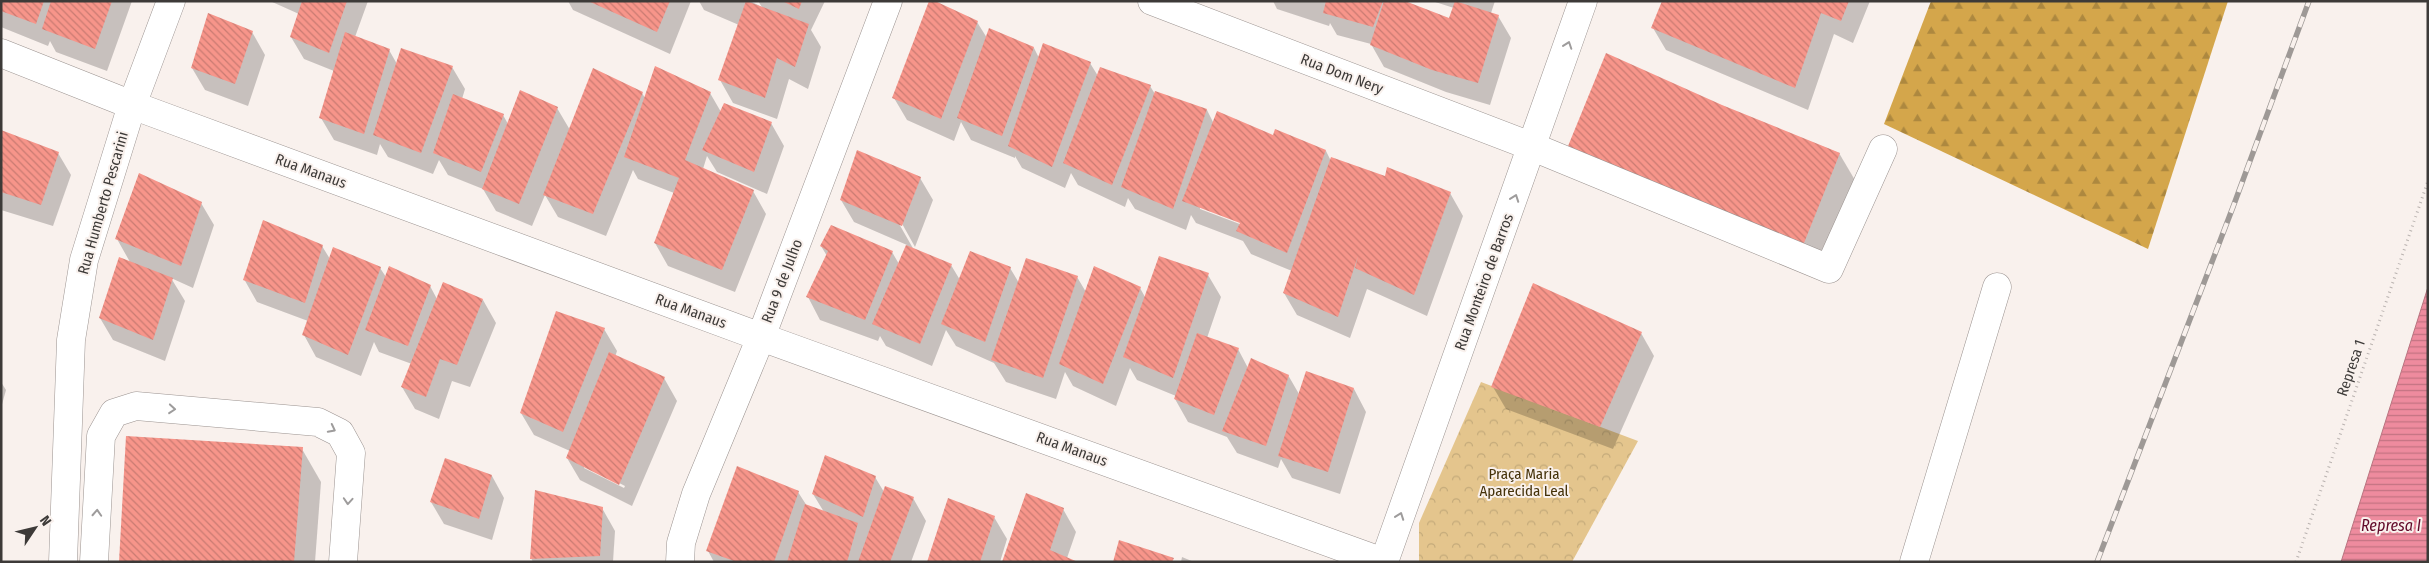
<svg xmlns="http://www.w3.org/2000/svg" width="2429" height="563" font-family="'Fira Sans Condensed',sans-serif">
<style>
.forest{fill:url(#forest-firs)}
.park{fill:url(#park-crowns)}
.water{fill:url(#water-rules);stroke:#b9737f}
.shadow{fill:#0003;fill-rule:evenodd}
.building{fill:url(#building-back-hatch)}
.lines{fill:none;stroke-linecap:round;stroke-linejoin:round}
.minor-casing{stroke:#9b9390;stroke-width:29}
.path{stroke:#bab3b0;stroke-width:3;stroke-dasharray:1 4;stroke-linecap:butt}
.minor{stroke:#fff;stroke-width:28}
.rail-casing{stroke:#9e9996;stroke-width:5.5}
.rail{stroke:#f9f1ed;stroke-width:4;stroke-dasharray:11;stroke-linecap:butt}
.oneway{stroke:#9e9c9c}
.labels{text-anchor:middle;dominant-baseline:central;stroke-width:4;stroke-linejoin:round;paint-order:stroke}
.street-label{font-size:15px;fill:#3d3a38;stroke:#f9f1ed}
.park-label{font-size:15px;fill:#45320a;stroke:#f9f1ed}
.water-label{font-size:16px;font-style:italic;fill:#610828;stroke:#f9f1ed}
</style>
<defs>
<pattern id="forest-firs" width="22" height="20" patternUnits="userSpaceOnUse" patternTransform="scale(1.25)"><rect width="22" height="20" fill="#d4a64b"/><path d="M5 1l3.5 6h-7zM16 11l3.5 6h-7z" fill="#ad883f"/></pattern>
<pattern id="park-crowns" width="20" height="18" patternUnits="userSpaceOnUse" patternTransform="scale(1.25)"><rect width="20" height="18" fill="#e4c58d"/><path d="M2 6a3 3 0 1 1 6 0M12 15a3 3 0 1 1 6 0" fill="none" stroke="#c4aa7a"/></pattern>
<pattern id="water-rules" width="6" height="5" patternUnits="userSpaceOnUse" patternTransform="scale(1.25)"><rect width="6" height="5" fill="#ee8b9e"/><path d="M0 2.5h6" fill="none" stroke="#c27382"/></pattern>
<pattern id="building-back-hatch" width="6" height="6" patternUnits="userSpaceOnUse" patternTransform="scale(1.25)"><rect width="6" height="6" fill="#f7958a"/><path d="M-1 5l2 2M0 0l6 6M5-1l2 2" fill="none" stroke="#c97b72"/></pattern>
</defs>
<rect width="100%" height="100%" fill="#f9f1ed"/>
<!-- forest -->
<path class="forest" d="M1931 1H2228L2148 249 1884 124Z"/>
<!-- park -->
<path class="park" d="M1481 382 1638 441 1572 562H1419V523Z"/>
<!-- water -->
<path class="water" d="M2428 287V562H2341Z"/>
<!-- shadow -->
<g class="shadow">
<path d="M1 1H132L107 71 56 52 50 41 48 46 1 27Z"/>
<path d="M270 1H368L355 37 389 50 397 64 452 67 465 89 462 99 503 115 508 124 557 108 570 130 642 93 645 98 710 93 721 112 771 123 784 146 767 194 717 172 707 156 703 169 753 191 766 214 735 292 668 266 655 243 674 193 638 179 633 170 606 236 558 217 545 195 532 226 496 211 483 189 448 175 439 160 433 174 388 157 380 144 377 155 334 140 321 118 334 71 304 59 291 37 299 14Z"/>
<path d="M568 1H691L670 54 573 10Z"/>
<path d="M699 1H750L762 7 758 1H825L811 30 821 47 808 89 789 79 777 119 733 103 720 80 739 25 704 10Z"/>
<path d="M1273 1H1403L1450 19 1454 8 1432 1H1495L1491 13 1498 16 1511 38 1490 105 1446 92 1384 67 1371 44 1337 35 1330 23 1329 26 1277 9Z"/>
<path d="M1663 1H1870L1853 43 1834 34 1808 110 1666 50 1653 28Z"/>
<path d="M977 22 987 38 990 29 1034 48 1039 58 1090 63 1098 76 1150 86 1155 94 1156 92 1207 110 1213 122 1326 151 1331 161 1386 178 1450 193 1463 216 1427 316 1367 289 1350 338 1297 315 1284 293 1292 271 1251 254 1243 241 1196 223 1191 215 1186 230 1135 209 1128 198 1125 207 1078 185 1071 173 1065 188 1022 168 1015 156V158L971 140 961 122 954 141 907 120 894 98ZM1200 206 1246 224 1245 226 1200 209Z"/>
<path d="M252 32 265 55 248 106 205 90 192 68Z"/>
<path d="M1721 106 1839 153 1859 187 1821 281Z"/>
<path d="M1 131 58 153 71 175 53 226 1 210Z"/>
<path d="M920 178 933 200 915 247 900 220 898 222 914 250 951 265 960 280 1010 268 1019 283 1077 277 1086 292 1140 288 1145 297 1208 275 1221 297 1207 338 1238 349 1248 368 1288 375 1299 394 1354 389 1366 412 1340 494 1292 478 1281 459 1278 468 1237 453 1227 437 1188 422 1175 399 1176 396 1137 380 1130 368 1116 406 1073 386 1065 372 1056 399 1006 382 994 363 956 346 946 330 932 366 886 346 880 336 878 341 820 320 808 297 827 256 821 246 892 252 899 264 907 245 854 222 841 200Z"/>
<path d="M201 203 214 225 193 288 171 278 185 301 165 361 113 340 100 318 130 262 117 239Z"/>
<path d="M322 246 330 259 380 268 386 277 430 286 437 299 444 283 483 300 496 323 470 387 452 381 439 419 415 409 402 387 412 364 379 352 374 342 361 376 316 357 304 335 308 321 257 302 244 279Z"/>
<path d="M604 329 617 351 615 357 664 378 677 401 632 506 580 480 567 458 570 451 534 435 521 413ZM584 465 625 486 624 488 584 468Z"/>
<path d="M1641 333 1654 356 1613 449 1506 409 1493 387Z"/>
<path d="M1 382 6 390 1 408Z"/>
<path d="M302 449 321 482 315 562H121Z"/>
<path d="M492 476 504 498 492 540 444 524 431 502Z"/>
<path d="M875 477 884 492 913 498 926 521 911 562H714L708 551 798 492 807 506 824 512 813 494Z"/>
<path d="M602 508 615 531 613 562H533L531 558Z"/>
<path d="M1063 509 1076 532 1067 558 1003 562Z"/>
<path d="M994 517 1007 539 1000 562H929Z"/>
<path d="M1182 557 1194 562H1181Z"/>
</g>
<!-- building -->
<g class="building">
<path d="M1 1H44L36 24 1 11Z"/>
<path d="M51 1H112L95 49 42 29Z"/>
<path d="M302 1H347L329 53 290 37Z"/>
<path d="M588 1H670L657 32Z"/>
<path d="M746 1 809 24 795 67 777 58 765 98 718 80Z"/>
<path d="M782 1H802L799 9Z"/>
<path d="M929 1H935L978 21 941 119 892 98Z"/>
<path d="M1326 1H1383L1373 27 1323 13Z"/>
<path d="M1384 1H1405L1449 18 1455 1 1499 15 1478 83 1432 70 1370 45Z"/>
<path d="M1662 1H1849L1841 21 1821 13 1795 88 1651 28Z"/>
<path d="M208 13 253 31 235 84 191 68Z"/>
<path d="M989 28 1034 47 1002 136 957 118Z"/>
<path d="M345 32 390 49 364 134 319 118Z"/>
<path d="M1043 43 1091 62 1052 167 1008 146Z"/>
<path d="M401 48 453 66 421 153 373 135Z"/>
<path d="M1606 53 1722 105 1840 153 1802 248 1566 151Z"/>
<path d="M655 66 711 92 685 160 754 190 722 270 654 243 679 178 624 157Z"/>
<path d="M1100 67 1151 85 1112 185 1063 163Z"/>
<path d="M593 68 643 92 593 214 543 195Z"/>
<path d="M520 90 558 107 519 204 482 189Z"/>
<path d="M1155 91 1207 109 1173 209 1121 187Z"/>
<path d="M453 94 504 114 481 172 433 153Z"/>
<path d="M724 103 772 122 754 172 702 150Z"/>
<path d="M1217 111 1273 135 1275 129 1326 150 1287 253 1236 231 1240 223 1182 201Z"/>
<path d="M1 130 59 152 41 205 1 192Z"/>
<path d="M857 150 921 177 902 226 840 200Z"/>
<path d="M1331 157 1385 176 1387 167 1451 192 1414 295 1355 268 1358 256 1338 317 1283 293Z"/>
<path d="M139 173 202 202 181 266 115 239Z"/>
<path d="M263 220 323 245 305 303 243 280Z"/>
<path d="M831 225 893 251 865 320 806 297 828 251 820 246Z"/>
<path d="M906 245 952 264 920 344 872 324Z"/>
<path d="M333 247 381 267 348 355 302 335Z"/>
<path d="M970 251 1011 267 985 342 941 324Z"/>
<path d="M1159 256 1209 273 1173 378 1123 357Z"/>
<path d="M119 257 173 278 153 340 99 318Z"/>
<path d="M1026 258 1078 276 1043 378 991 360Z"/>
<path d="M389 266 431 285 408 346 365 330Z"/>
<path d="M1094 266 1141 287 1103 384 1059 364Z"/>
<path d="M443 282 483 299 457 365 440 359 426 397 401 387Z"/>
<path d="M1533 283 1642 332 1600 427 1491 387Z"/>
<path d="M556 311 605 328 563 432 520 413Z"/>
<path d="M1197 333 1239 348 1214 415 1174 399Z"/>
<path d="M609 352 665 377 619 485 566 458Z"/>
<path d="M1251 358 1289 375 1266 446 1222 431Z"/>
<path d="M1306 371 1354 388 1328 472 1278 456Z"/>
<path d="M126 436 303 447 294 562H119Z"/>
<path d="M825 455 876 476 863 517 812 494Z"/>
<path d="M445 458 492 475 479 519 430 502Z"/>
<path d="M737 466 799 491 774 562H737L706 551Z"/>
<path d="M885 486 914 497 890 562H858Z"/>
<path d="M535 490 603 507 600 556 530 559Z"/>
<path d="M1026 493 1064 508 1050 550 1078 562H1002Z"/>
<path d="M948 498 995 516 980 562H927Z"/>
<path d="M805 504 858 523 847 562H787Z"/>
<path d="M1119 540 1174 558 1172 562H1113Z"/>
</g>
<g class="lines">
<defs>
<g id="minor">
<path d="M1152 1 1533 147 1829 269 1883 149"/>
<path d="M1 53 132 105 761 337 1383 562"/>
<path d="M63 562 71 340 84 260 132 105 171 1"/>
<path d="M94 562 101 436 114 413 136 406 318 422 340 433 351 453 343 562"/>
<path d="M680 562 681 543 696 494 761 337 888 1"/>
<path d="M1384 562 1583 1"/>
<path d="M1914 562 1997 287"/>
</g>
</defs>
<!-- minor casing -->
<use href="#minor" class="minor-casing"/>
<!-- path -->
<path class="path" d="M2296 562 2428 181"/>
<!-- minor -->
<use href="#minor" class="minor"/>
<defs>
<path id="rail" d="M2097 562 2233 207 2309 1"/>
</defs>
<!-- rail casing -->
<use href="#rail" class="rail-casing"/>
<!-- rail -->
<use href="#rail" class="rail"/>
</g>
<!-- one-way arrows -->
<defs><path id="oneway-chevron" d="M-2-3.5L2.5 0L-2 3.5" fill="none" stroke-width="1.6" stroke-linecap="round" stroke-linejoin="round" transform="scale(1.25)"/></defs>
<g class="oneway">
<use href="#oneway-chevron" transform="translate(1568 45) rotate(-71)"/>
<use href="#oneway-chevron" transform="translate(1515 198) rotate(-70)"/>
<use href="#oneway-chevron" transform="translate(172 409) rotate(5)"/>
<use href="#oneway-chevron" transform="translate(332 429) rotate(27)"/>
<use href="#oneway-chevron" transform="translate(348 501) rotate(94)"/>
<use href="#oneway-chevron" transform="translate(97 513) rotate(-87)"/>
<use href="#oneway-chevron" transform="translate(1400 516) rotate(-70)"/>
</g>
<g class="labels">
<!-- street labels -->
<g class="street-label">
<text transform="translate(1342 74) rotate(21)">Rua Dom Nery</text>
<text transform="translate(311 171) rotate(20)">Rua Manaus</text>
<text transform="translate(103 203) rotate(-74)">Rua Humberto Pescarini</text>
<text transform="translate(782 281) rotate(-69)">Rua 9 de Julho</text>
<text transform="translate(1484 282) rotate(-70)">Rua Monteiro de Barros</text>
<text transform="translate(691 311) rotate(20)">Rua Manaus</text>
<text transform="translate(2351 368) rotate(-71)">Represa 1</text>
<text transform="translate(1072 449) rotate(20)">Rua Manaus</text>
</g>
<!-- park labels -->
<g class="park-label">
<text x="1524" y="474">Praça Maria<tspan x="1524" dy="17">Aparecida Leal</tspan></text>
</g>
<!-- water labels -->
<g class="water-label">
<text x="2391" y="525">Represa I</text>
</g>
</g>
<!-- border -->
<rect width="2429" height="563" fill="none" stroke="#3d3a38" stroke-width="5"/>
<!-- north arrow -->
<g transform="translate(35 528) rotate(55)" stroke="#f9f1ed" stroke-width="4" paint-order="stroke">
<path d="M0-4L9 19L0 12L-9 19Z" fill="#3d3a38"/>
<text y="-8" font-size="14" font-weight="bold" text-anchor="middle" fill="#3d3a38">N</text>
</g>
</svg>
